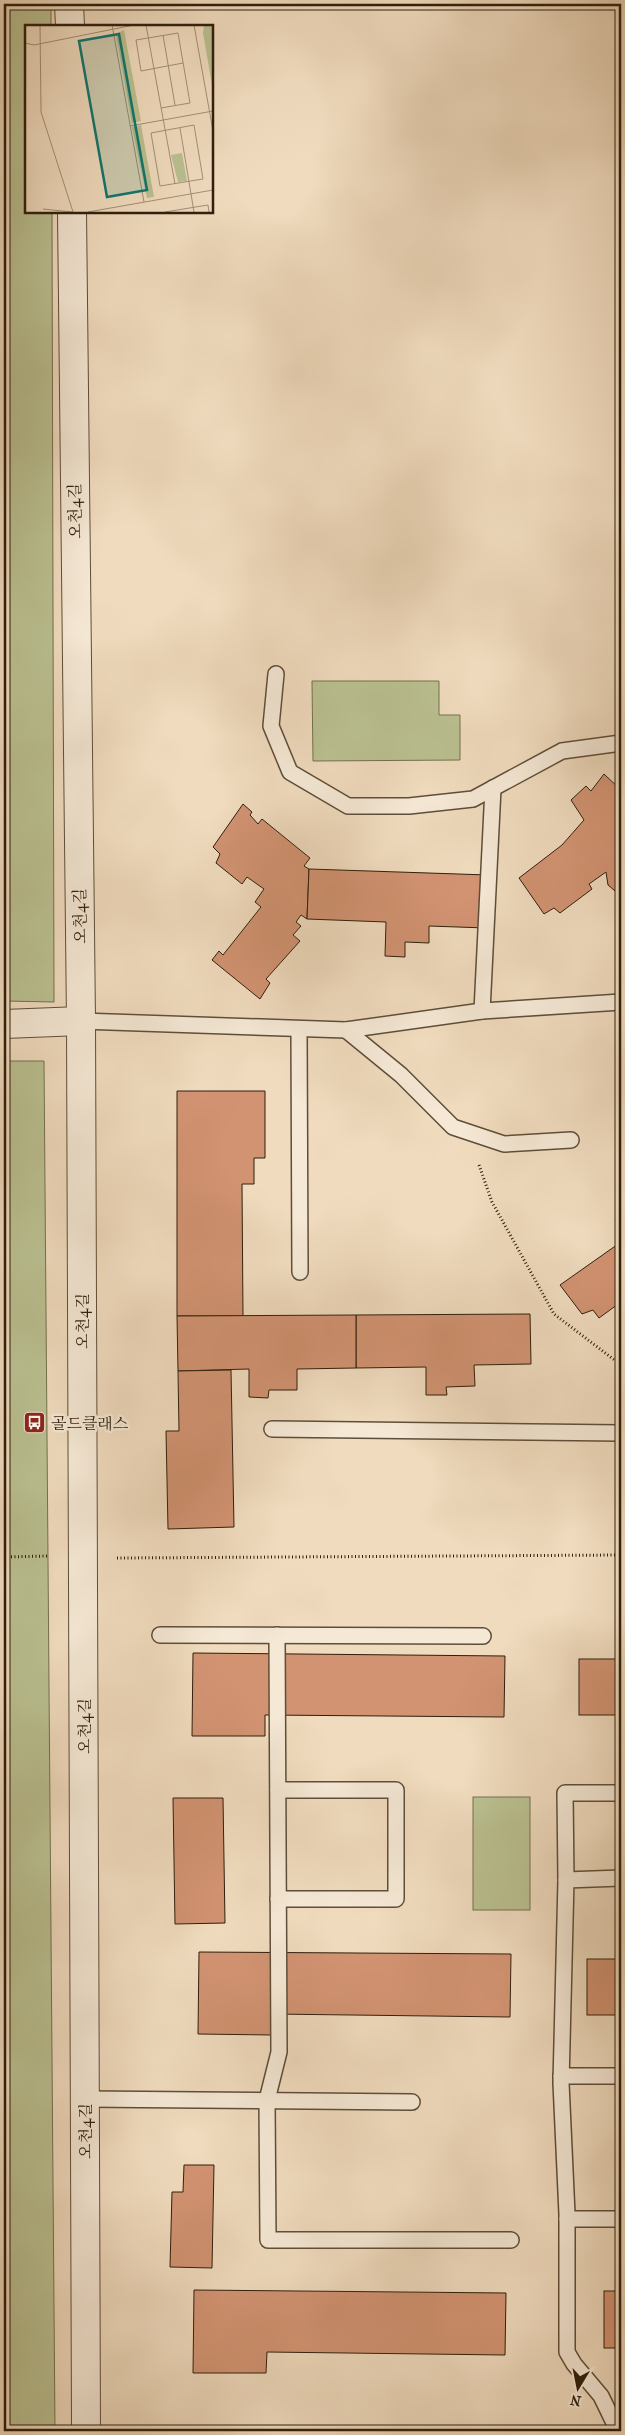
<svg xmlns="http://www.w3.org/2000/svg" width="625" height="2435" font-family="'IM FELL French Canon','Noto Serif KR',serif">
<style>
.green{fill:#bac091;stroke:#74704e}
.building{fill:#d29372;stroke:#2e1f0c}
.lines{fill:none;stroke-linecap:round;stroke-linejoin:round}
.service-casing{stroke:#5e4e38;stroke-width:18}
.minor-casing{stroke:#5e4e38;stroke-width:30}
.tertiary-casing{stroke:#5e4e38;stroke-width:30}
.path{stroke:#2e1f0c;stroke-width:3;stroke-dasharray:1 2.5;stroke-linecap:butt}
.service{stroke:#f5e8d5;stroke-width:15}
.minor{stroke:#f5e8d5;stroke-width:28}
.tertiary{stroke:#f5e8d5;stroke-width:28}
.labels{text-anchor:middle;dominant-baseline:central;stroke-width:5;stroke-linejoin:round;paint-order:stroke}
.street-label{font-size:16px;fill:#2e1f0c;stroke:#f5e8d5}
.poi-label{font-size:16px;fill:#2e1f0c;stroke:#f5e8d5;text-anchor:start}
.inset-road{fill:none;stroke:#a29077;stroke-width:1}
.view{fill:#0f766e;fill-opacity:0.15;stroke:#0f766e;stroke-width:2.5}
.inset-edge{fill:none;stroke:#2e1f0c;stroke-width:2.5}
</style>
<rect width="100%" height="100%" fill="#f0dbbe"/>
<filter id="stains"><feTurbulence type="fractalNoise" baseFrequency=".004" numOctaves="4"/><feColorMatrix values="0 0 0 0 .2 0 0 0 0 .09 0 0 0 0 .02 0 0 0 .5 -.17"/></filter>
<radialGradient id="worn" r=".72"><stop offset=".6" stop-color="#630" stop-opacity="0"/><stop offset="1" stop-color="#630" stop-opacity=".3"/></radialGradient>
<!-- green -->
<g class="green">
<path d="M4 4H51V26H26V211H52L54 1002 4 1001Z"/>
<path d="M312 681H439V715H460V760L313 761Z"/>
<path d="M4 1061H44L55 2431H4Z"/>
<rect x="473" y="1797" width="57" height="113"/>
</g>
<!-- building -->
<g class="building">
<path d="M604 774 621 790V896L608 885 606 872 589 884 592 889 560 913 554 908 544 914 519 878 562 845 584 820 571 800 586 786 591 791Z"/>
<path d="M243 804 252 812 250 815 258 824 262 819 310 858 304 866 309 869 307 919 301 915 296 922 301 926 293 935 300 941 266 979 270 983 260 999 212 960 219 951 223 955 261 907 255 902 264 889 247 877 242 884 216 863 220 854 213 847Z"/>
<path d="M309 869 488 875 486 928 429 926V943L405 942V957L385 956 386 922 307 919Z"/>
<path d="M177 1091H265V1158H254V1184H242L243 1316H177Z"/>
<path d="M621 1210V1226L615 1221Z"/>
<path d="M621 1242V1302L599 1318 593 1310 582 1314 560 1285Z"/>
<path d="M530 1314 531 1364 474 1365 475 1386 446 1387 447 1395H426V1367L356 1368V1315Z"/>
<path d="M356 1315V1368L297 1369V1390H269L268 1398 249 1397V1369L178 1371 177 1316Z"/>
<path d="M231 1370 234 1527 168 1529 166 1431H179L178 1371Z"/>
<path d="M193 1653 505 1656 504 1717 265 1715V1736H192Z"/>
<rect x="579" y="1659" width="42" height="56"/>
<path d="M173 1798H223L225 1923 175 1924Z"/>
<path d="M199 1952 511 1954 510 2017 272 2014V2035L198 2034Z"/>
<rect x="587" y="1959" width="34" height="56"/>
<path d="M184 2165H214L212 2268 170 2267 172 2192H183Z"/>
<path d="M194 2290 506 2293 505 2355 267 2352 266 2373H193Z"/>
<rect x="604" y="2291" width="17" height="57"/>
</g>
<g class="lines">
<defs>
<g id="service">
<path d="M276 674 271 726 290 772 348 806H409L473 799 562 751 621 743"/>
<path d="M482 1011 493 788"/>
<path d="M81 1021 346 1030 482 1011 621 1002"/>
<path d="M299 1029 300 1272"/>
<path d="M346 1030 401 1075 453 1127 504 1144 571 1140"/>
<path d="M272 1429 621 1433"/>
<path d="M160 1635 483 1636"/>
<path d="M277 1635 279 2052 267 2100 268 2240H511"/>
<path d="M278 1790H396V1899H278"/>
<path d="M566 1880 565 1793H621"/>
<path d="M561 2076H621"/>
<path d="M85 2099 412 2102"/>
<path d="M567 2219H621"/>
<path d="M618 2431 601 2396 574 2364 567 2352V2214L561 2083 566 1880 621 1878"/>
</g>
<path id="minor" d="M4 1024 81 1021"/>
<g id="tertiary">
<path d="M69 4 70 26"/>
<path d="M72 211 81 1021 86 2431"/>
</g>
</defs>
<!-- service casing -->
<use href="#service" class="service-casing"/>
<!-- minor casing -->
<use href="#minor" class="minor-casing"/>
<!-- tertiary casing -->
<use href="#tertiary" class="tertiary-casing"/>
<!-- path -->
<g class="path">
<path d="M479 1165 492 1202 554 1314 621 1365"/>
<path d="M4 1557 48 1556"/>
<path d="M117 1558 621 1555"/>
</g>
<!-- service -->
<use href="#service" class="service"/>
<!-- minor -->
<use href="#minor" class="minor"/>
<!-- tertiary -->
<use href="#tertiary" class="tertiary"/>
</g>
<!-- icons -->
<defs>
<symbol id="bus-square" viewBox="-11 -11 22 22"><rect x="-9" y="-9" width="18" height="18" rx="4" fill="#8f2418" stroke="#f5e8d5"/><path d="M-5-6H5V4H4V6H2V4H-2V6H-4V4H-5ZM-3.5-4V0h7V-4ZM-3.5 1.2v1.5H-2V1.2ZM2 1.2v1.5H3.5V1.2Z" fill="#fff"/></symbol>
</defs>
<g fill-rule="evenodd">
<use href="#bus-square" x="22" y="1410" width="25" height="25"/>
</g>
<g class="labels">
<!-- street labels -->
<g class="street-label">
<text transform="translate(75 511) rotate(-91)">오천4길</text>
<text transform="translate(80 916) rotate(-91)">오천4길</text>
<text transform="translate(82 1321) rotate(-90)">오천4길</text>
<text transform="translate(84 1726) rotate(-90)">오천4길</text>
<text transform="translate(85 2131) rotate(-90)">오천4길</text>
</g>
<!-- poi labels -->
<g class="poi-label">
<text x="51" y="1423">골드클래스</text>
</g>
</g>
<!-- overview -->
<g transform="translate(25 25)">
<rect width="188" height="188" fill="#f0dbbe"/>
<path d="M179 0H187V60L178 8ZM99 5 116 96 107 98 91 9ZM116 100 129 172 122 173 107 102ZM157 128 162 156 153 157 146 130Z" fill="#bac091"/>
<path class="inset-road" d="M15 0 16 87 48 187M87 0 119 177M121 0 150 159M169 0 188 106M138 10 150 80M0 18 9 20 109 0M136 83 165 78 153 8 111 15 116 46 158 38M169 100 178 154 135 161 126 108ZM105 101 188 86M155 103 169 187M18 184 47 187M63 187 188 165M140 187 183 180 184 187"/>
<path class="view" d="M94 9 122 165 82 172 54 16Z"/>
<rect width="188" height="188" class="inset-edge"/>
</g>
<!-- margin -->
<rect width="625" height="2435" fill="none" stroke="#f0dbbe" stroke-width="20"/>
<rect x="5" y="5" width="615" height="2425" fill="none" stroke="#2e1f0c" stroke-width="2.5"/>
<rect x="10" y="10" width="605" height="2415" fill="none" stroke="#2e1f0c"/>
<!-- north arrow -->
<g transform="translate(578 2388) rotate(190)" stroke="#f5e8d5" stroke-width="4" paint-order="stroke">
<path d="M0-4L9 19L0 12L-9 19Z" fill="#2e1f0c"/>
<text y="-8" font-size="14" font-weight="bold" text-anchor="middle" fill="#2e1f0c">N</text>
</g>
<rect width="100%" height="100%" filter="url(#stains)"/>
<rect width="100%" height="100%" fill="url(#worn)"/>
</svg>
